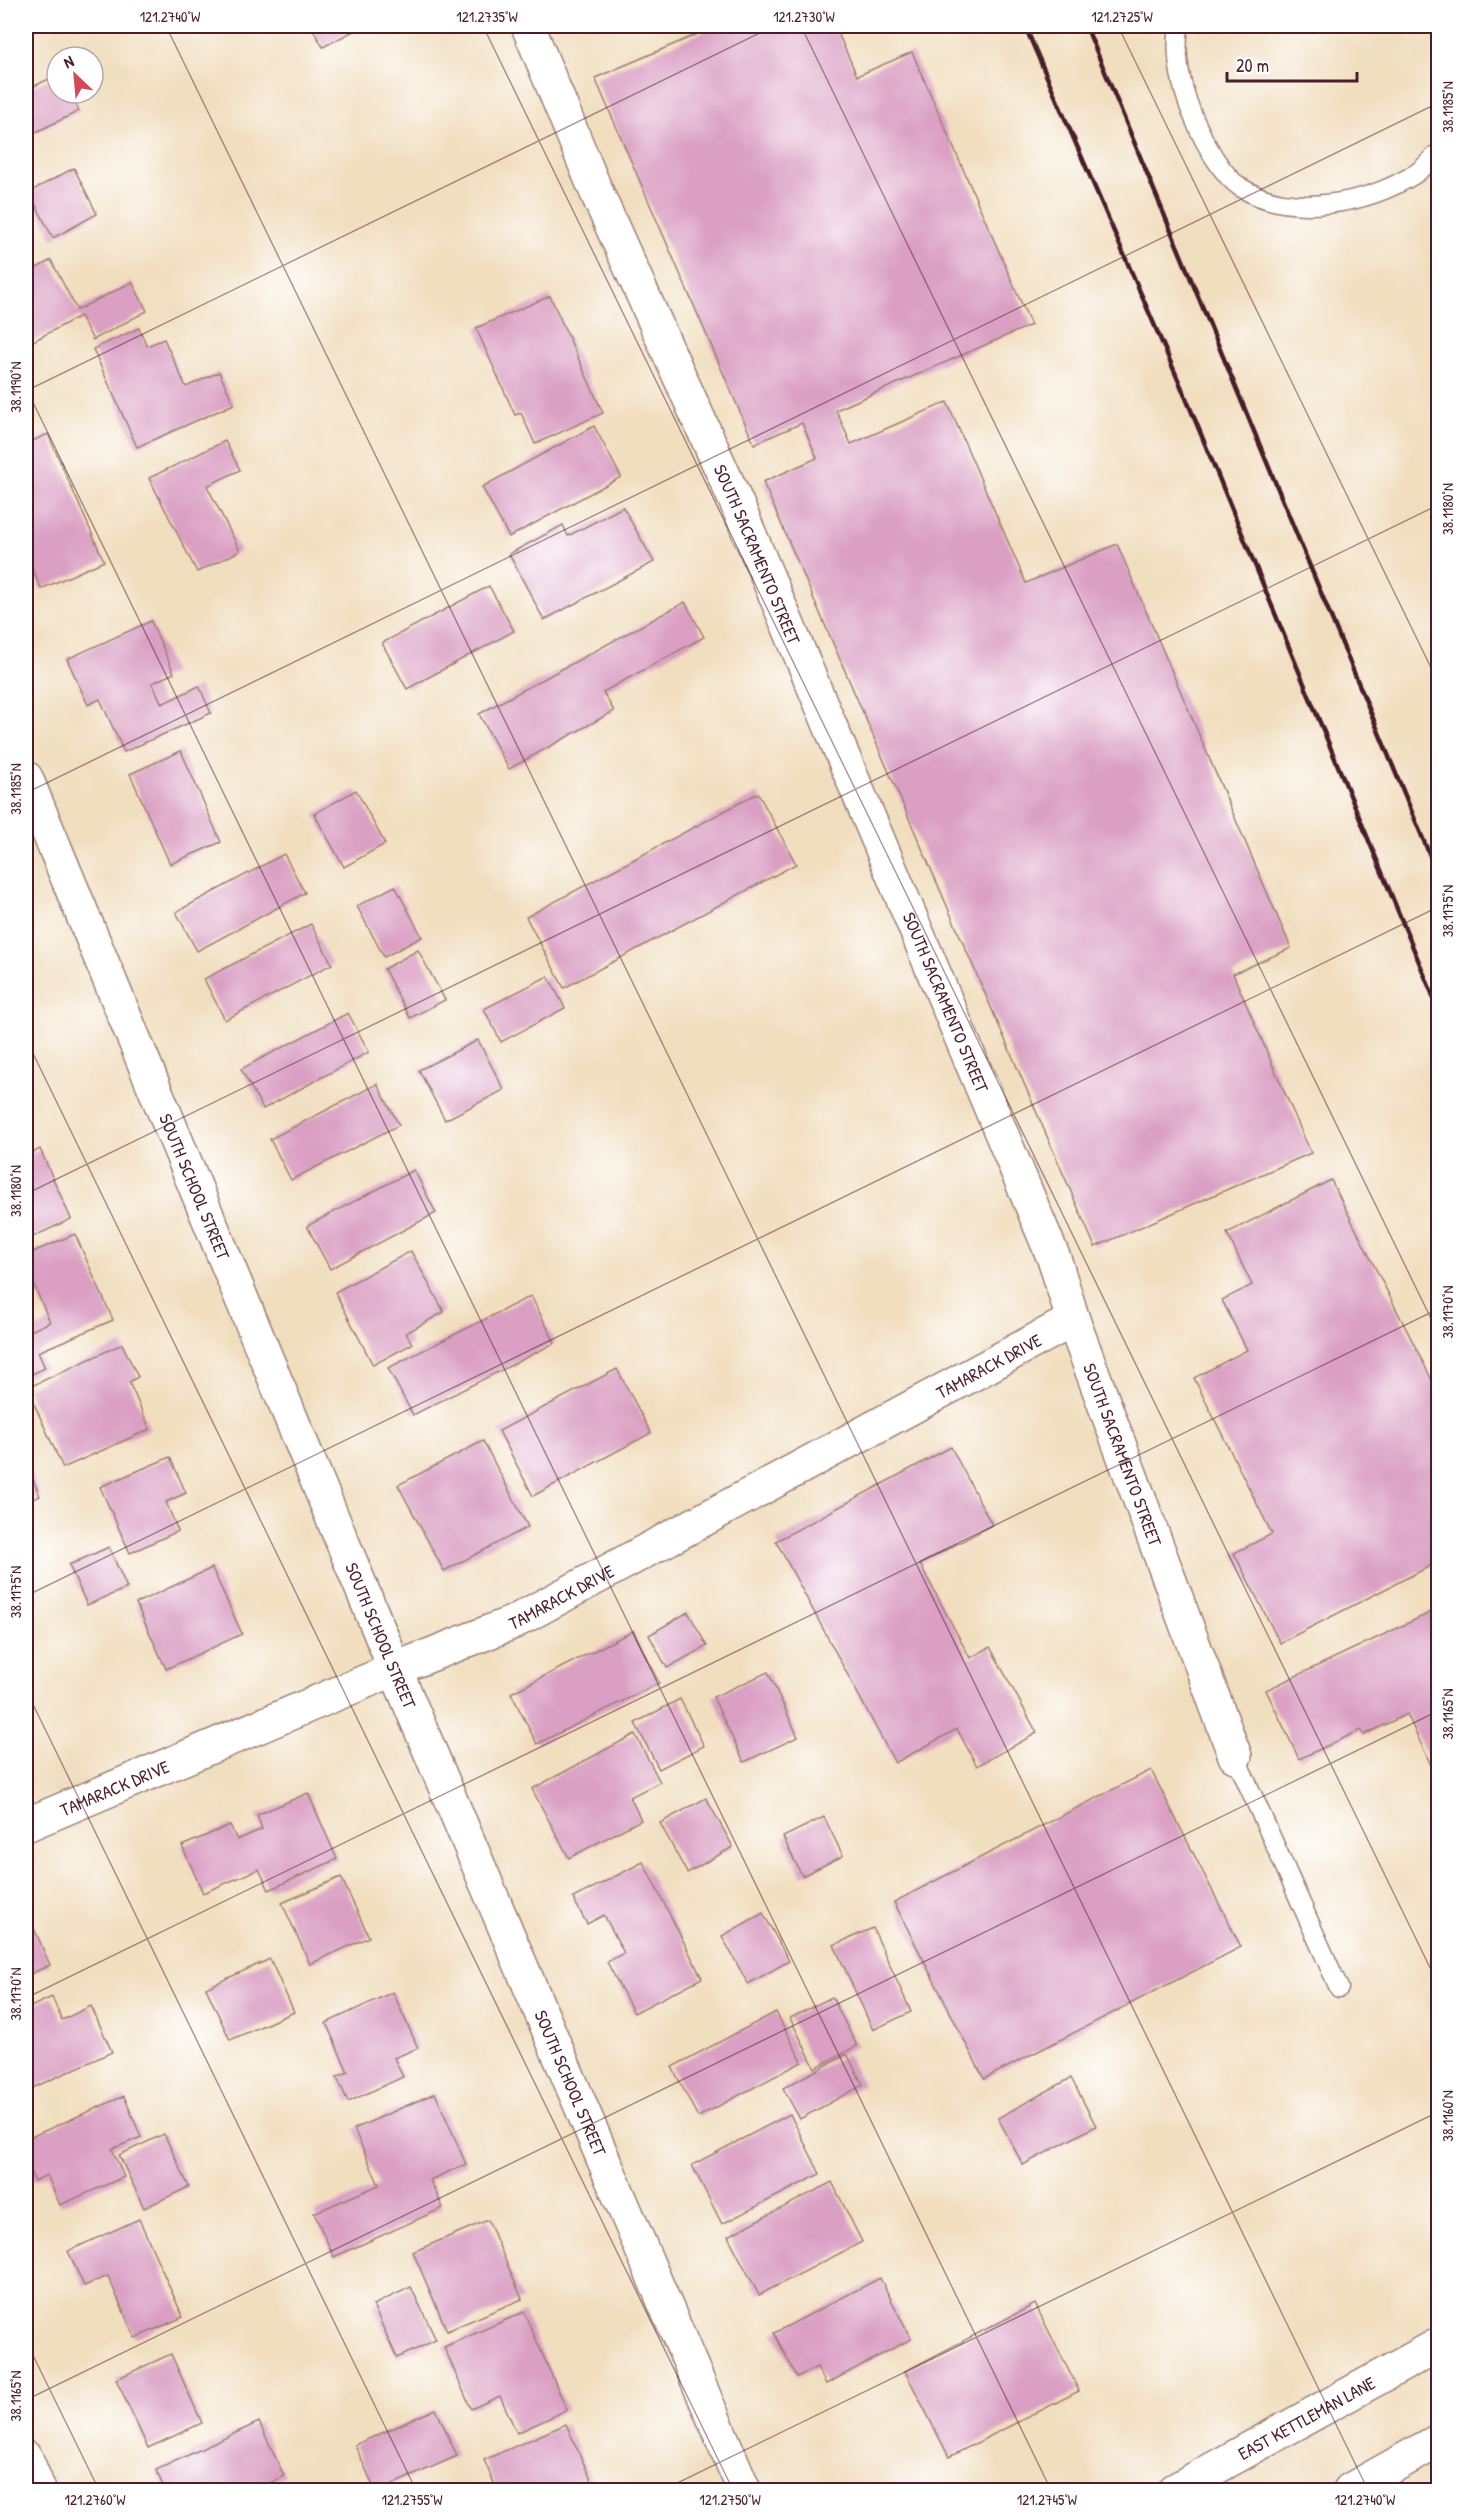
<svg xmlns="http://www.w3.org/2000/svg" width="1464" height="2516" font-family="'Patrick Hand',sans-serif">
<style>
.building{fill:#da9fc3}
.lines{fill:none;stroke-linecap:round;stroke-linejoin:round}
.service-casing{stroke:#9e7e75;stroke-width:21}
.minor-casing{stroke:#9e7e75;stroke-width:36}
.tertiary-casing{stroke:#9e7e75;stroke-width:36}
.primary-casing{stroke:#9e7e75;stroke-width:36}
.service{stroke:#fff;stroke-width:18}
.minor{stroke:#fff;stroke-width:33}
.tertiary{stroke:#fff;stroke-width:33}
.primary{stroke:#fff;stroke-width:33}
.rail{stroke:#4a1f2b;stroke-width:4.5}
.ticks{fill:none;stroke:#4a1f2b;stroke-width:1.5;stroke-opacity:0.45}
.labels{text-anchor:middle;dominant-baseline:central;stroke-width:4.5;stroke-linejoin:round;paint-order:stroke}
.street-label{font-size:18px;fill:#4a1f2b;stroke:#fff}
.neatline{fill:none;stroke:#4a1f2b;stroke-width:2}
.ticks-label{font-size:15px;text-anchor:middle;fill:#4a1f2b}
</style>
<rect width="100%" height="100%" fill="#fff"/>
<filter id="ink" filterUnits="userSpaceOnUse"><feTurbulence type="fractalNoise" baseFrequency=".0167" numOctaves="2"/><feDisplacementMap in="SourceGraphic" scale="12" xChannelSelector="R" yChannelSelector="G"/><feConvolveMatrix kernelMatrix="1 2 1 2 8 2 1 2 1" color-interpolation-filters="sRGB"/></filter>
<filter id="wash" filterUnits="userSpaceOnUse"><feTurbulence type="fractalNoise" baseFrequency=".008" numOctaves="4" result="noise"/><feDisplacementMap in="SourceGraphic" scale="24" xChannelSelector="R" yChannelSelector="G"/><feGaussianBlur stdDeviation="1.35" result="paint"/><feColorMatrix in="noise" values="0 0 0 0 0 0 0 0 0 0 0 0 0 0 0 0 0 1.4 0 .05"/><feComposite in="paint" operator="in"/></filter>
<g filter="url(#wash)">
<rect width="100%" height="100%" fill="#f1debf"/>
<g id="blocks">
<!-- building -->
<g class="building">
<path d="M311 26H363L323 47Z"/>
<path d="M703 26H835L857 76 912 52 1031 325 836 410 851 444 947 402 1026 583 1117 544 1291 948 1233 974 1311 1153 1095 1247 763 482 817 458 802 423 754 444 595 78 705 31Z"/>
<path d="M57 75V93H71L79 111 26 137V90Z"/>
<path d="M74 168 97 214 53 238 29 192Z"/>
<path d="M51 260 77 310 132 282 147 311 93 340 80 316 26 345V274Z"/>
<path d="M550 296 603 413 535 444 521 413 515 415 476 328Z"/>
<path d="M139 328 147 346 164 339 186 387 219 372 234 404 137 447 93 349Z"/>
<path d="M594 426 621 477 509 537 482 487Z"/>
<path d="M48 434 104 561 41 589 26 554V444Z"/>
<path d="M225 441 240 470 207 486 240 551 197 572 149 478Z"/>
<path d="M623 507 654 562 544 620 509 554 563 525 568 536Z"/>
<path d="M489 586 514 631 407 689 382 643Z"/>
<path d="M685 602 704 637 603 692 614 711 509 769 479 714Z"/>
<path d="M151 621 174 673 152 683 162 704 199 686 211 713 124 752 100 699 88 705 67 659Z"/>
<path d="M181 751 221 842 170 864 130 774Z"/>
<path d="M356 790 385 844 344 867 314 814Z"/>
<path d="M758 793 796 864 564 988 526 917Z"/>
<path d="M284 854 305 893 197 951 176 912Z"/>
<path d="M395 886 422 937 384 957 357 906Z"/>
<path d="M311 924 332 964 225 1020 204 979Z"/>
<path d="M418 950 445 1000 410 1018 384 969Z"/>
<path d="M548 976 565 1008 501 1042 484 1009Z"/>
<path d="M348 1013 369 1052 263 1109 241 1069Z"/>
<path d="M478 1040 504 1090 445 1120 419 1070Z"/>
<path d="M377 1084 399 1125 291 1180 270 1139Z"/>
<path d="M40 1149 71 1219 26 1240V1156Z"/>
<path d="M414 1170 436 1213 330 1269 307 1226Z"/>
<path d="M1331 1180 1438 1392V1562L1280 1643 1234 1553 1272 1534 1194 1378 1247 1350 1222 1300 1252 1285 1227 1233Z"/>
<path d="M75 1234 113 1320 38 1352 45 1368 26 1377V1333L50 1322 26 1267V1255Z"/>
<path d="M411 1251 444 1312 406 1333 412 1344 373 1365 335 1292Z"/>
<path d="M531 1296 555 1343 413 1415 388 1368Z"/>
<path d="M122 1344 138 1377 129 1382 150 1429 63 1468 27 1388Z"/>
<path d="M617 1369 651 1433 533 1496 499 1431Z"/>
<path d="M483 1441 528 1527 444 1571 398 1485Z"/>
<path d="M951 1447 992 1525 920 1564 970 1658 990 1647 1037 1733 977 1766 957 1729 895 1763 776 1541Z"/>
<path d="M170 1457 186 1493 166 1502 178 1531 130 1553 100 1487Z"/>
<path d="M26 1463 40 1496 26 1502Z"/>
<path d="M109 1547 127 1588 87 1605 69 1565Z"/>
<path d="M212 1568 242 1634 166 1669 136 1603Z"/>
<path d="M1438 1609V1780L1407 1714 1364 1735 1361 1730 1299 1759 1266 1690Z"/>
<path d="M688 1612 707 1646 667 1668 649 1635Z"/>
<path d="M633 1631 659 1683 537 1744 511 1693Z"/>
<path d="M768 1672 798 1737 744 1762 713 1697Z"/>
<path d="M680 1699 704 1746 659 1769 635 1723Z"/>
<path d="M635 1734 660 1782 630 1797 641 1820 569 1858 532 1789Z"/>
<path d="M1151 1770 1241 1947 984 2079 894 1902Z"/>
<path d="M308 1793 337 1859 269 1890 259 1869 203 1893 182 1846 230 1825 237 1840 262 1829 257 1815Z"/>
<path d="M706 1798 733 1847 687 1873 660 1823Z"/>
<path d="M824 1817 843 1856 802 1876 783 1837Z"/>
<path d="M643 1862 702 1978 634 2013 607 1962 624 1953 604 1915 587 1924 573 1898Z"/>
<path d="M341 1877 369 1937 310 1964 282 1903Z"/>
<path d="M26 1910 50 1965 26 1976Z"/>
<path d="M763 1913 789 1961 748 1984 722 1936Z"/>
<path d="M873 1928 911 2012 873 2030 834 1945Z"/>
<path d="M270 1959 294 2012 230 2040 206 1988Z"/>
<path d="M393 1992 418 2048 394 2058 403 2077 348 2102 337 2077 348 2072 326 2023Z"/>
<path d="M52 1997 62 2020 91 2006 112 2052 26 2091V2009Z"/>
<path d="M832 1997 857 2046 815 2068 790 2018Z"/>
<path d="M776 2012 802 2062 698 2117 672 2067Z"/>
<path d="M847 2054 863 2085 800 2119 783 2088Z"/>
<path d="M1071 2078 1096 2126 1023 2165 998 2118Z"/>
<path d="M435 2093 466 2164 430 2180 443 2208 334 2257 314 2213 379 2185 354 2129Z"/>
<path d="M124 2096 141 2137 112 2149 124 2177 60 2205 47 2175 34 2181 26 2160V2139Z"/>
<path d="M790 2114 820 2174 722 2224 692 2165Z"/>
<path d="M164 2134 189 2187 144 2208 119 2155Z"/>
<path d="M832 2182 862 2242 759 2295 728 2236Z"/>
<path d="M139 2219 183 2317 135 2338 108 2276 84 2286 68 2251Z"/>
<path d="M488 2220 522 2299 447 2331 413 2252Z"/>
<path d="M880 2278 911 2339 826 2384 817 2367 797 2377 774 2333Z"/>
<path d="M411 2287 436 2340 397 2358 373 2305Z"/>
<path d="M1035 2304 1079 2391 949 2457 905 2371Z"/>
<path d="M524 2312 567 2410 517 2433 500 2396 471 2409 444 2347Z"/>
<path d="M171 2354 202 2423 148 2448 116 2379Z"/>
<path d="M436 2409 457 2456 380 2490H375L355 2445Z"/>
<path d="M259 2422 284 2476 266 2485 269 2490H165L156 2470Z"/>
<path d="M566 2424 592 2482 574 2490H497L484 2460Z"/>
</g>
</g>
</g>
<g filter="url(#ink)">
<use href="#blocks" fill-opacity="0" stroke="#9e7e75" stroke-width="1.5"/>
<g class="lines">
<defs>
<g id="service">
<path d="M1179 26C1174 59 1182 92 1196 123 1204 142 1222 175 1240 187 1291 219 1367 204 1415 174 1423 169 1431 160 1438 153"/>
<path d="M1235 1756 1339 1988"/>
</g>
<g id="minor">
<path id="s1" d="M528 26 596 191 737 504 1055 1261 1073 1320 1235 1756"/>
<path id="s2" d="M26 778 395 1669 744 2490"/>
<path id="s3" d="M26 1825 395 1669 514 1622 1073 1320"/>
</g>
<path id="tertiary" d="M26 2458 39 2490"/>
<g id="primary">
<path id="s4" d="M1175 2490 1438 2345"/>
<path d="M1350 2490 1438 2441"/>
</g>
</defs>
<!-- service casing -->
<use href="#service" class="service-casing"/>
<!-- minor casing -->
<use href="#minor" class="minor-casing"/>
<!-- tertiary casing -->
<use href="#tertiary" class="tertiary-casing"/>
<!-- primary casing -->
<use href="#primary" class="primary-casing"/>
<!-- service -->
<use href="#service" class="service"/>
<!-- minor -->
<use href="#minor" class="minor"/>
<!-- tertiary -->
<use href="#tertiary" class="tertiary"/>
<!-- primary -->
<use href="#primary" class="primary"/>
<!-- rail -->
<g class="rail">
<path d="M1025 26 1186 398 1438 1008"/>
<path d="M1086 26 1438 875"/>
</g>
</g>
</g>
<!-- ticks -->
<path class="ticks" d="M166 26 1368 2490M483 26 1438 1984M801 26 1438 1333M1118 26 1438 682M1436 26 1438 31M26 388 1051 2490M26 391 774 26M26 793 1438 103M26 1039 733 2490M26 1194 1438 505M26 1596 1438 907M26 1690 416 2490M26 1998 1438 1309M26 2341 99 2490M26 2400 1438 1711M663 2490 1438 2112"/>
<g class="labels">
<!-- street labels -->
<g class="street-label">
<text stroke="none"><textPath href="#s1" startOffset="576">SOUTH SACRAMENTO STREET</textPath></text>
<text stroke="none"><textPath href="#s1" startOffset="1062">SOUTH SACRAMENTO STREET</textPath></text>
<text stroke="none"><textPath href="#s2" startOffset="442">SOUTH SCHOOL STREET</textPath></text>
<text stroke="none"><textPath href="#s3" startOffset="1068">TAMARACK DRIVE</textPath></text>
<text stroke="none"><textPath href="#s1" startOffset="1548">SOUTH SACRAMENTO STREET</textPath></text>
<text stroke="none"><textPath href="#s3" startOffset="582">TAMARACK DRIVE</textPath></text>
<text stroke="none"><textPath href="#s2" startOffset="928">SOUTH SCHOOL STREET</textPath></text>
<text stroke="none"><textPath href="#s3" startOffset="96">TAMARACK DRIVE</textPath></text>
<text stroke="none"><textPath href="#s2" startOffset="1414">SOUTH SCHOOL STREET</textPath></text>
<text stroke="none"><textPath href="#s4" startOffset="150">EAST KETTLEMAN LANE</textPath></text>
</g>
</g>
<!-- margin -->
<rect width="1464" height="2516" fill="none" stroke="#fff" stroke-width="66"/>
<!-- north arrow -->
<g transform="translate(75 75) rotate(334)"><circle r="28" fill="#ffffff" stroke="#b7a5aa" stroke-width="1.5"/>
<path d="M0-4.5L10 22L0 15L-10 22Z" fill="#d1495b"/>
<text y="-9" font-size="16" font-weight="bold" text-anchor="middle" fill="#4a1f2b">N</text>
</g>
<!-- scale -->
<path d="M1227 72v9h130v-9" fill="none" stroke="#4a1f2b" stroke-width="3"/>
<text x="1236" y="72" font-size="18" fill="#4a1f2b" stroke="#ffffff" stroke-width="4.5" paint-order="stroke">20 m</text>
<rect x="33" y="33" width="1398" height="2450" class="neatline"/>
<g class="ticks-label">
<text x="170" y="22">121.2740°W</text>
<text x="487" y="22">121.2735°W</text>
<text x="804" y="22">121.2730°W</text>
<text x="1122" y="22">121.2725°W</text>
<text transform="translate(1448 107) rotate(-90)" y="5">38.1185°N</text>
<text transform="translate(16 387) rotate(-90)" y="5">38.1190°N</text>
<text transform="translate(1448 509) rotate(-90)" y="5">38.1180°N</text>
<text transform="translate(16 789) rotate(-90)" y="5">38.1185°N</text>
<text transform="translate(1448 911) rotate(-90)" y="5">38.1175°N</text>
<text transform="translate(16 1191) rotate(-90)" y="5">38.1180°N</text>
<text transform="translate(1448 1312) rotate(-90)" y="5">38.1170°N</text>
<text transform="translate(16 1592) rotate(-90)" y="5">38.1175°N</text>
<text transform="translate(1448 1714) rotate(-90)" y="5">38.1165°N</text>
<text transform="translate(16 1994) rotate(-90)" y="5">38.1170°N</text>
<text transform="translate(1448 2116) rotate(-90)" y="5">38.1160°N</text>
<text transform="translate(16 2396) rotate(-90)" y="5">38.1165°N</text>
<text x="95" y="2505">121.2760°W</text>
<text x="412" y="2505">121.2755°W</text>
<text x="730" y="2505">121.2750°W</text>
<text x="1047" y="2505">121.2745°W</text>
<text x="1365" y="2505">121.2740°W</text>
</g>
</svg>
